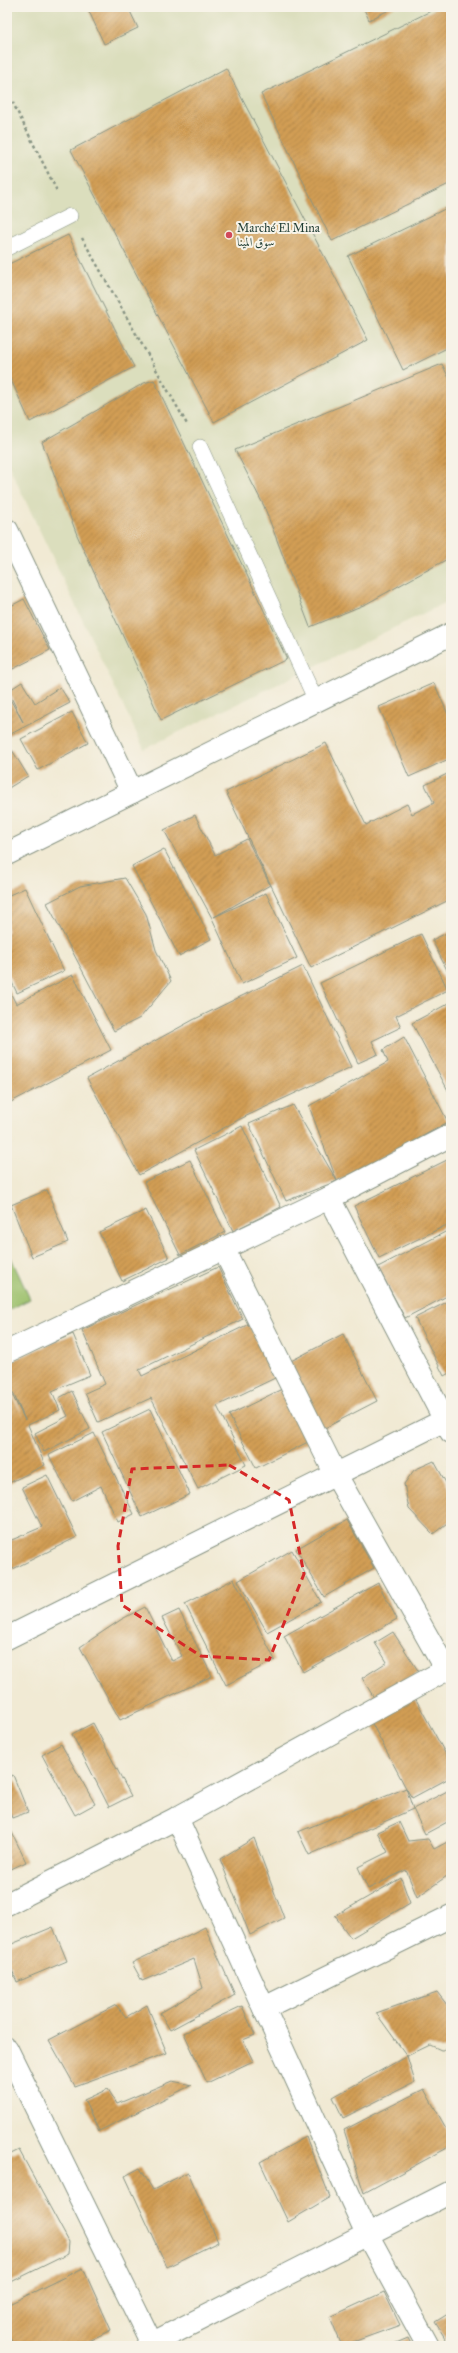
<svg xmlns="http://www.w3.org/2000/svg" width="458" height="2353" font-family="'IM FELL Great Primer',Amiri,serif">
<style>
.built{fill:#dbdebd}
.park{fill:#9bc06b;stroke:#5d7e50}
.building{fill:url(#building-hatch)}
.lines{fill:none;stroke-linecap:round;stroke-linejoin:round}
.lane-casing{stroke:#889484;stroke-width:16}
.street-casing{stroke:#889484;stroke-width:24}
.secondary-casing{stroke:#889484;stroke-width:24}
.path{stroke:#889484;stroke-width:2.5;stroke-dasharray:3 3;stroke-linecap:butt}
.lane{stroke:#fff;stroke-width:15}
.street{stroke:#fff;stroke-width:22}
.secondary{stroke:#fff;stroke-width:22}
.marked{fill:none;stroke:#d62828;stroke-width:3;stroke-dasharray:8 5;stroke-linejoin:round}
.poi-dot{fill:#d1495b;stroke:#f7f3e8;stroke-width:1.5}
.labels{text-anchor:middle;dominant-baseline:central;stroke-width:4;stroke-linejoin:round;paint-order:stroke}
.poi-label{font-size:12px;fill:#1f3d34;stroke:#f7f3e8;text-anchor:start}
</style>
<defs>
<pattern id="building-hatch" width="6" height="6" patternUnits="userSpaceOnUse"><rect width="6" height="6" fill="#d29e55"/><path d="M-1 1l2-2M0 6l6-6M5 7l2-2" fill="none" stroke="#aa8247"/></pattern>
</defs>
<rect width="100%" height="100%" fill="#f7f3e8"/>
<filter id="ink" filterUnits="userSpaceOnUse"><feTurbulence type="fractalNoise" baseFrequency=".025" numOctaves="2"/><feDisplacementMap in="SourceGraphic" scale="8" xChannelSelector="R" yChannelSelector="G"/><feConvolveMatrix kernelMatrix="1 2 1 2 8 2 1 2 1" color-interpolation-filters="sRGB"/></filter>
<filter id="wash" filterUnits="userSpaceOnUse"><feTurbulence type="fractalNoise" baseFrequency=".012" numOctaves="4" result="noise"/><feDisplacementMap in="SourceGraphic" scale="16" xChannelSelector="R" yChannelSelector="G"/><feGaussianBlur stdDeviation="0.9" result="paint"/><feColorMatrix in="noise" values="0 0 0 0 0 0 0 0 0 0 0 0 0 0 0 0 0 1.4 0 .05"/><feComposite in="paint" operator="in"/></filter>
<g filter="url(#wash)">
<rect width="100%" height="100%" fill="#f1ead4"/>
<!-- built -->
<path class="built" d="M7 7H451V600L144 749 7 462Z"/>
<!-- park -->
<path class="park" d="M7 1249 30 1299 7 1311Z"/>
<g id="blocks">
<!-- building -->
<g class="building">
<path d="M87 7H128L138 28 104 44Z"/>
<path d="M363 7H395L369 20Z"/>
<path d="M439 7H451V183L332 241 261 94Z"/>
<path d="M226 68 368 340 214 422 71 150Z"/>
<path d="M451 206V346L403 370 348 256Z"/>
<path d="M68 235 134 367 30 422 7 371V265Z"/>
<path d="M442 364 451 382V557L366 604 310 627 264 506 235 450Z"/>
<path d="M154 380 287 659 161 720 77 535 42 442 144 383Z"/>
<path d="M24 599 50 650 7 672V608Z"/>
<path d="M22 682 35 703 60 687 70 703 7 736V694L23 722 8 691Z"/>
<path d="M434 683 451 721V758L409 777 379 707Z"/>
<path d="M72 712 88 743 38 770 21 739Z"/>
<path d="M326 743 366 825 407 804 412 814 434 803 425 785 451 772V899L311 968 226 792Z"/>
<path d="M12 750 28 776 7 789V753Z"/>
<path d="M195 815 215 855 247 839 270 885 214 917 266 893 297 958 242 984 212 918 164 830Z"/>
<path d="M164 849 211 939 179 956 132 866Z"/>
<path d="M125 878 146 914 156 950 171 981 140 1018 114 1031 47 903 80 886Z"/>
<path d="M25 888 64 971 17 993 7 972V896Z"/>
<path d="M451 931V978L432 940Z"/>
<path d="M421 934 448 990 396 1016 401 1027 372 1041 378 1054 358 1063 320 983Z"/>
<path d="M303 966 351 1067 238 1120 139 1175 87 1078 193 1020Z"/>
<path d="M73 975 111 1050 9 1103 7 1100V986L16 1004Z"/>
<path d="M451 1002V1096L412 1023Z"/>
<path d="M404 1037 448 1122 350 1177 337 1181 309 1106 388 1062 383 1050Z"/>
<path d="M293 1105 337 1181 286 1201 249 1124Z"/>
<path d="M242 1126 281 1207 233 1231 194 1150Z"/>
<path d="M451 1158V1223L379 1258 354 1206Z"/>
<path d="M190 1160 225 1232 180 1255 144 1182Z"/>
<path d="M47 1190 68 1242 32 1257 11 1205Z"/>
<path d="M146 1210 169 1258 122 1281 99 1232Z"/>
<path d="M451 1229V1294L405 1318 378 1267Z"/>
<path d="M218 1267 243 1319 139 1370 142 1376 249 1324 275 1378 217 1406 246 1465 198 1489 151 1398 98 1422 85 1393 105 1384 82 1330Z"/>
<path d="M451 1300V1372L444 1376 415 1318Z"/>
<path d="M73 1334 90 1375 52 1391 60 1410 28 1425 45 1465 7 1484V1385L25 1420 7 1379V1363Z"/>
<path d="M343 1334 377 1401 321 1430 287 1363Z"/>
<path d="M282 1389 308 1442 256 1468 229 1415Z"/>
<path d="M72 1391 90 1429 44 1452 35 1433 68 1416 59 1398Z"/>
<path d="M150 1409 190 1494 142 1517 102 1432Z"/>
<path d="M94 1433 134 1514 118 1522 101 1486 72 1501 49 1455Z"/>
<path d="M434 1461 451 1492V1520L433 1534 409 1509 404 1484 414 1470Z"/>
<path d="M47 1475 77 1537 7 1572V1542L42 1527 22 1487Z"/>
<path d="M347 1520 374 1568 324 1597 296 1549Z"/>
<path d="M292 1550 321 1602 267 1632 238 1581Z"/>
<path d="M234 1579 275 1660 226 1685 185 1604Z"/>
<path d="M378 1583 397 1619 303 1672 284 1636Z"/>
<path d="M145 1607 172 1661 182 1656 162 1618 179 1610 212 1676 120 1720 80 1647 122 1619Z"/>
<path d="M393 1632 419 1672 376 1701 362 1678 387 1662 375 1643Z"/>
<path d="M413 1694 451 1764V1777L412 1798 406 1788 413 1809 451 1789V1820L425 1834 413 1809 309 1855 298 1832 406 1788 369 1718Z"/>
<path d="M93 1723 131 1796 109 1807 72 1734Z"/>
<path d="M61 1744 95 1804 75 1815 42 1755Z"/>
<path d="M13 1775 28 1812 12 1818 7 1806V1778Z"/>
<path d="M7 1822 26 1862 7 1871Z"/>
<path d="M399 1822 408 1841 428 1839 434 1849 451 1840V1879L447 1876 417 1897 406 1870 368 1889 358 1867 388 1852 377 1832Z"/>
<path d="M254 1838 284 1918 250 1935 220 1859Z"/>
<path d="M401 1878 410 1903 351 1938 335 1916Z"/>
<path d="M53 1927 67 1961 17 1982 7 1958V1946Z"/>
<path d="M205 1927 235 1995 170 2030 160 2013 203 1988 194 1959 142 1981 132 1963Z"/>
<path d="M437 1992 451 2010V2049L441 2050 430 2045 407 2056 415 2082 343 2118 333 2097 407 2056 376 2013Z"/>
<path d="M116 2005 126 2017 147 2005 167 2053 75 2086 49 2040Z"/>
<path d="M242 2006 255 2035 243 2040 253 2061 207 2083 184 2033Z"/>
<path d="M172 2081 192 2085 99 2131 84 2100 108 2089 117 2104Z"/>
<path d="M424 2089 451 2137V2146L364 2193 344 2130Z"/>
<path d="M306 2137 330 2197 288 2222 260 2162Z"/>
<path d="M19 2150 69 2242 68 2254 7 2284V2156Z"/>
<path d="M140 2168 153 2190 188 2172 218 2242 167 2267 125 2176Z"/>
<path d="M83 2268 111 2330 78 2346H14L7 2331V2305Z"/>
<path d="M384 2292 400 2325 342 2346 330 2317Z"/>
<path d="M451 2312V2346H450L435 2322Z"/>
<path d="M408 2338 412 2346H389Z"/>
</g>
</g>
</g>
<g filter="url(#ink)">
<use href="#blocks" fill-opacity="0" stroke="#889484" stroke-width="1"/>
<g class="lines">
<defs>
<g id="lane">
<path d="M7 248 70 216"/>
<path d="M200 447 316 701"/>
</g>
<g id="street">
<path d="M7 530 132 792"/>
<path d="M329 1198 451 1432"/>
<path d="M223 1248 336 1475 446 1670"/>
<path d="M7 1352 329 1198 451 1135"/>
<path d="M7 1638 451 1417"/>
<path d="M177 1818 367 2234 428 2346"/>
<path d="M7 1904 177 1818 451 1667"/>
<path d="M264 2008 451 1916"/>
<path d="M7 2049 153 2346"/>
<path d="M147 2346 451 2192"/>
</g>
<path id="secondary" d="M7 854 451 634"/>
</defs>
<!-- lane casing -->
<use href="#lane" class="lane-casing"/>
<!-- street casing -->
<use href="#street" class="street-casing"/>
<!-- secondary casing -->
<use href="#secondary" class="secondary-casing"/>
<!-- path -->
<g class="path">
<path d="M7 91 58 193"/>
<path d="M82 238 188 426"/>
</g>
<!-- lane -->
<use href="#lane" class="lane"/>
<!-- street -->
<use href="#street" class="street"/>
<!-- secondary -->
<use href="#secondary" class="secondary"/>
</g>
</g>
<!-- marked area -->
<path class="marked" d="M229 1465 289 1500 304 1574 269 1660 201 1656 122 1605 118 1546 132 1469Z"/>
<!-- markers -->
<circle class="poi-dot" cx="229" cy="235" r="4"/>
<g class="labels">
<!-- poi labels -->
<g class="poi-label">
<text x="237" y="228">Marché El Mina<tspan x="237" dy="14">سوق المينا</tspan></text>
</g>
</g>
<!-- margin -->
<rect width="458" height="2353" fill="none" stroke="#f7f3e8" stroke-width="24"/>
</svg>
